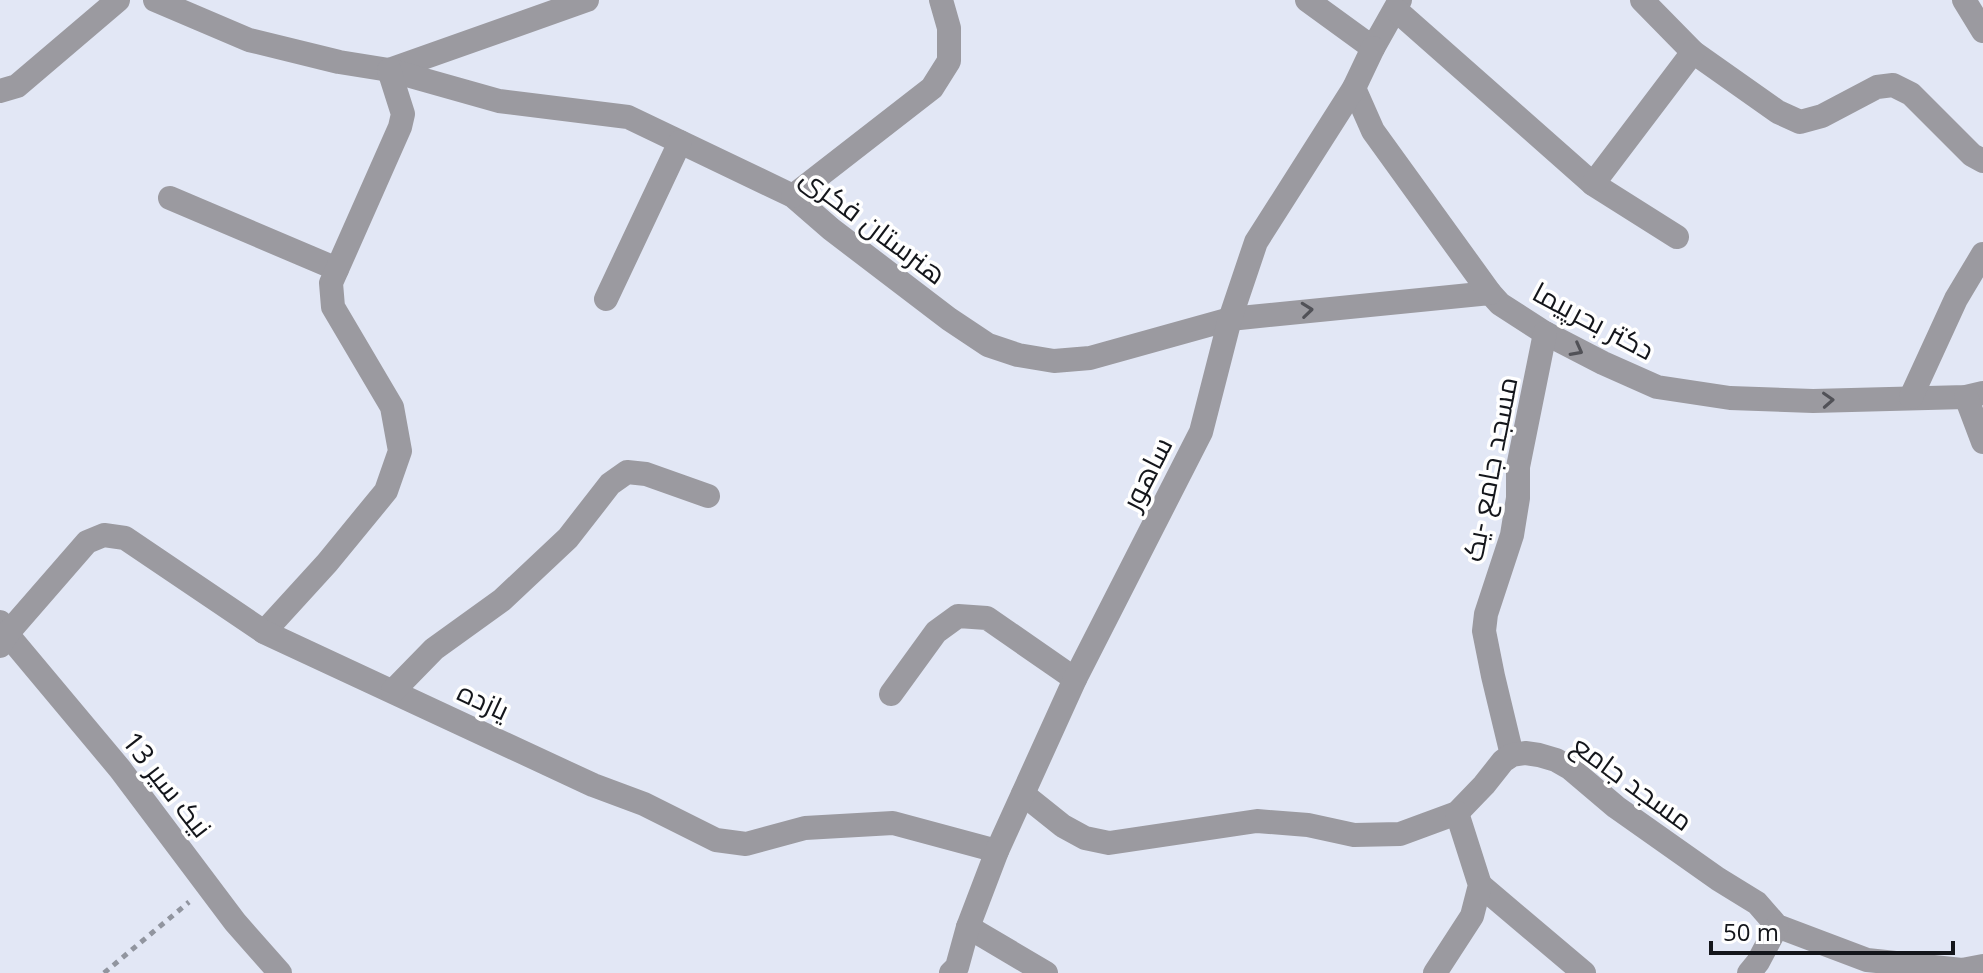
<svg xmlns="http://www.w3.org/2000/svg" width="1983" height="973" font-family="'Open Sans',Cairo,sans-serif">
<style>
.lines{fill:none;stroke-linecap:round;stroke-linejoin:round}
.path{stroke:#91959f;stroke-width:5;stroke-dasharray:6 6;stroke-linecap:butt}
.minor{stroke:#9b9aa0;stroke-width:24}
.oneway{stroke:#515157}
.labels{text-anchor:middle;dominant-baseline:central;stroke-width:7;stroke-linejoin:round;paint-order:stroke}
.street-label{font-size:28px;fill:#14161b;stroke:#fff}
</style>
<rect width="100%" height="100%" fill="#e2e7f5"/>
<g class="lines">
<!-- path -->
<path class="path" d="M104 973 189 902"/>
<!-- minor -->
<g class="minor">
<path d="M155 0 249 40 339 62 389 70 587 0"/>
<path d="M1307 0 1373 48 1400 0"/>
<path d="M1642 0 1693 52 1778 112 1800 122 1822 116 1877 87 1893 85 1911 94 1972 155 1983 161"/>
<path d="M1964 0 1983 31"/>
<path d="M1396 10 1593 184 1677 237"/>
<path d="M389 70 499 101 628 117 793 196 831 229 949 319 988 345 1018 355 1054 361 1090 358 1230 319 1490 293 1500 304 1545 333 1603 363 1657 387 1730 398 1813 401 1966 397 1983 393"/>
<path d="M1354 88 1373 131 1490 293"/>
<path d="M0 91 17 86 118 0"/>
<path d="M1593 184 1693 52"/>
<path d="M793 196 932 88 949 61V28L941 0"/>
<path d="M170 198 337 269"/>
<path d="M606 299 680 142"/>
<path d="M1911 397 1956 299 1983 254"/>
<path d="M1966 397 1983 442"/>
<path d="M0 622 7 634 120 769 235 922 280 973"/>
<path d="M264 632 327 563 386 491 400 451 392 407 333 307 331 283 400 127 403 114 389 70"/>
<path d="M0 646 7 634 87 542 104 535 125 538 264 632 593 785 644 804 716 840 746 844 805 828 893 823 997 851"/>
<path d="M393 691 434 649 502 600 568 538 610 484 627 472 646 474 708 496"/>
<path d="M891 694 936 632 958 616 987 618 1075 679"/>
<path d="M1512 755 1493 676 1484 631 1486 614 1512 535 1518 498V467L1545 333"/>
<path d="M1023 794 1063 826 1085 838 1109 843 1257 821 1308 825 1354 835 1400 834 1457 813 1484 785 1503 761 1512 755 1525 753 1539 755 1556 760 1570 768 1616 807 1718 879 1757 903 1777 926 1867 960 1962 970 1983 966"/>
<path d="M1480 885 1584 973"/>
<path d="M968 927 1046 973"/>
<path d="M951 973 957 967 968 927 997 851 1075 679 1201 432 1230 319 1256 242 1354 88 1373 48"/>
<path d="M1435 973 1472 916 1480 885 1457 813"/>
<path d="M1749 973 1758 962 1777 926"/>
</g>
</g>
<!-- one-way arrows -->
<defs><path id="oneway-chevron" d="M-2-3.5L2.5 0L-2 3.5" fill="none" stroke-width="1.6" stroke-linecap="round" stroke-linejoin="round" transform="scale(2)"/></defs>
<g class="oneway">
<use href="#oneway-chevron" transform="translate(1307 310) rotate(-6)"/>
<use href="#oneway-chevron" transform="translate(1577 350) rotate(28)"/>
<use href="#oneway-chevron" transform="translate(1828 400) rotate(-3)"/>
</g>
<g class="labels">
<!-- street labels -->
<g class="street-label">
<text transform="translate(874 225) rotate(37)">هنرستان فکری</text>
<text transform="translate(1594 320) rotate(28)">دکتر بحرپیما</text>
<text transform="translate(1489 469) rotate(-79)">مسجد جامع -یک</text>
<text transform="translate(1146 473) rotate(-63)">ساهور</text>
<text transform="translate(484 700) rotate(25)">یازده</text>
<text transform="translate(1633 782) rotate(36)">مسجد جامع</text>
<text transform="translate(168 784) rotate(52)">نیک سیر 13</text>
</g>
</g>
<!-- scale -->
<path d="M1711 941v12h242v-12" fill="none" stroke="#14161b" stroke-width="4"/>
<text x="1723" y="941" font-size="24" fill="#14161b" stroke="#ffffff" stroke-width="6" paint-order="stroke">50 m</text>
</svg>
